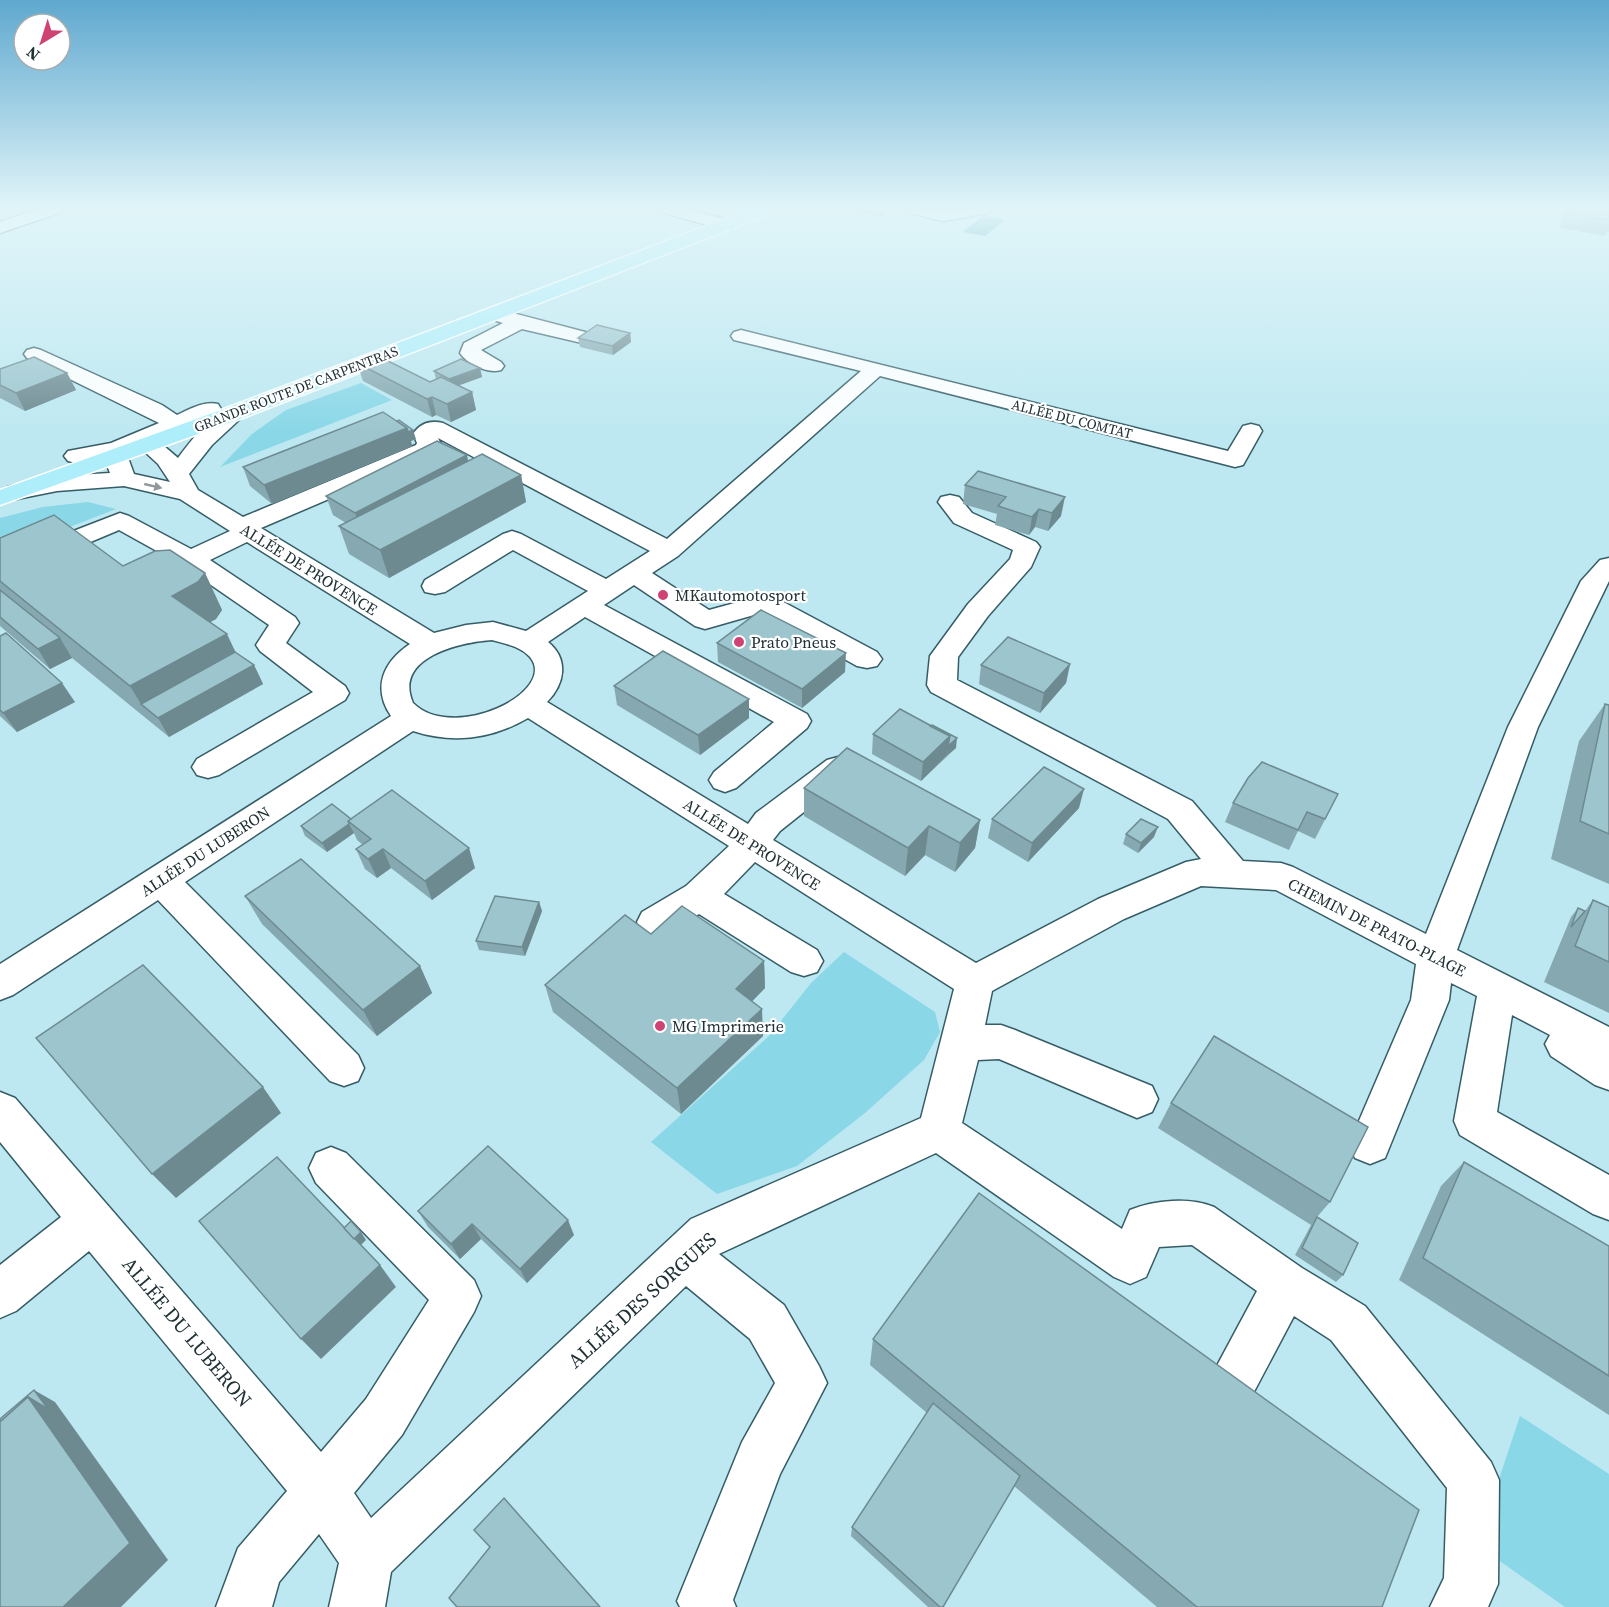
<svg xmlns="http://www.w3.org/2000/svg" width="1609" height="1607" font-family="'Source Serif 4',serif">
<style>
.green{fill:#89d7e7}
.water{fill:#3297aa}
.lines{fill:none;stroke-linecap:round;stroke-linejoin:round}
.minor-casing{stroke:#365d66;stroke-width:3}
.major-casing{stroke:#fff;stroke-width:3}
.minor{fill:#fff;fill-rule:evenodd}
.major{fill:#adeefa;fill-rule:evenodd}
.wall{fill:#86a9b1}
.shaded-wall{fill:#6d8a90}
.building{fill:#9cc5ce;stroke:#6d8a90;stroke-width:1.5}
.oneway{fill:#90989a}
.poi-dot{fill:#cf4274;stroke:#fff;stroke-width:2}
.labels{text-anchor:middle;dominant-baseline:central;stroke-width:4.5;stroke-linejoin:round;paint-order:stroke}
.far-street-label{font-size:14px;fill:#203135;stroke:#fff}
.street-label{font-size:16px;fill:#203135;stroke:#fff}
.poi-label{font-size:16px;fill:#203135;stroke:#fff;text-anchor:start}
.near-street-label{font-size:20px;fill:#203135;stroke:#fff}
</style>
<rect width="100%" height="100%" fill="#bde8f1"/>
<!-- green -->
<g class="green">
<path d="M361 383 392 400 220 467 252 434 286 410Z"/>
<path d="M88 502 116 509 0 554V518L43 507Z"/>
<path d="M844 952 935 1012 940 1032 924 1060 865 1113 797 1166 717 1194 651 1142 769 1036 811 983Z"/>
<path d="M1520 1416 1609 1474V1607H1565L1477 1545Z"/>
</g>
<!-- water -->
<path class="water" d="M984 215 1005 220 985 236 963 232Z"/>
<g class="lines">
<defs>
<g id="minor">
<path d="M37 209H61L59 213 0 233V222Z"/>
<path d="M662 209H688L732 221 735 225 732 229 726 230 664 213Z"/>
<path d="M907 209 943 211 990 209 988 213 943 221 909 213Z"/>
<path d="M494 308 589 333 592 337 589 341 582 343 522 329 481 350 501 362 504 366 501 370C488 374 467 364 460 353L464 343 503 323 487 318 484 314 487 310Z"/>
<path d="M741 330 1228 451 1243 426 1251 424 1259 426 1262 431 1243 465 1235 467 880 376 678 556 652 573 709 610 764 595 774 597 877 652 882 659 877 666 867 668 857 666 761 613 705 629 695 626 634 585 604 605 807 714 811 721 807 728 736 788 725 792 714 788 709 780 714 772 774 722 585 617 548 642C569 659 565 684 547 702L748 824 756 813 827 760 838 757 849 760 854 768 849 776 780 831 773 840 976 963 1098 899 1186 862 1201 859 1168 819 931 692 927 685 930 656 968 604 1010 559 1013 550 954 523 938 502 941 497 950 495 959 497 972 513 1036 542 1040 547 1031 567 988 616 958 657 957 680 1192 801 1243 861 1281 863 1293 867 1426 934 1508 727 1581 581 1600 560 1609 558V581L1538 727 1457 950 1609 1027V1090L1595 1085 1551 1056 1545 1044 1550 1035 1512 1015 1497 1112 1609 1175V1220L1593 1214 1460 1135 1454 1121 1477 996 1451 983 1449 1000 1385 1158 1370 1164 1355 1158 1349 1144 1411 1000 1416 964 1276 890 1201 886 1124 919 992 991 985 1025H1001L1015 1030 1152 1086 1158 1099 1152 1112 1137 1118 999 1059 978 1060 962 1123 1122 1229 1130 1210C1155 1200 1189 1197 1214 1207L1302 1268 1365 1306 1491 1462 1499 1480 1498 1584 1488 1607H1430L1444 1578 1447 1488 1331 1340 1294 1316 1247 1405 1230 1413 1213 1405 1205 1388 1257 1291 1192 1245 1159 1247 1146 1277 1130 1284 1114 1277 936 1153 719 1254 784 1305 819 1366 827 1383 780 1474 733 1600 736 1607H680L677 1601 742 1442 775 1383 750 1339 686 1286 391 1572 385 1607H329L339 1563 319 1534 279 1582 272 1607H216L238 1548 287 1491 89 1251 16 1311 0 1318V1265L61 1217 0 1142V1092L15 1098 321 1452 366 1399 429 1300 316 1183 309 1168 316 1153 331 1147 346 1153 474 1280 481 1296 474 1312 402 1435 354 1493 371 1518 691 1219 921 1118 954 989 755 862 724 894 817 950 823 961 817 972 804 976 791 972 699 914C679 926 665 940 642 932L637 922 642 912 686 886 729 846 528 718C492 739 453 744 413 731L185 882 358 1055 364 1068 358 1081 344 1086 330 1081 158 900 13 995 0 1000V964L391 716C372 688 383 662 410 644L247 542 210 560 295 617 299 623 286 643 345 686 349 693 345 700 219 775 208 778 197 775 192 767 197 759 313 692 260 651 256 645 269 625 182 565 119 530 50 559 41 561 32 559 28 553 32 547 120 513 129 516 191 549 230 531 180 499 124 486 57 491 17 499 8 497 5 492 8 487C42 478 75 475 110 473L104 458 76 463 68 461 64 456 68 451 111 443 159 423 27 358 24 354 27 350 34 348 41 350 162 405 177 415C190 409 204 401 218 404L221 409 218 414 157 440 178 458C191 441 217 404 240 409L243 414 240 419 212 445 189 474 198 490 243 517 416 445 417 443 413 434C420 423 431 420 443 423L667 539 861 371 734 340 731 336 734 332ZM438 438 650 551 606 579 521 534 512 531 503 534 425 580 422 586 425 592 435 594 445 592 513 550 588 591 526 631 493 622 466 625 434 633 261 528 432 455 441 444ZM145 452 158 464 170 482 134 474 127 455ZM492 640C506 644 520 646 530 657 559 692 453 743 413 703 393 657 461 642 492 640Z"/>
</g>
<path id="major" d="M751 209H774L772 213 240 419 0 505V490L224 409Z"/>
</defs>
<!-- minor casing -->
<use href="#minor" class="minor-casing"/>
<!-- major casing -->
<use href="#major" class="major-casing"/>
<!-- minor -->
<use href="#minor" class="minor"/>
<!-- major -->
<use href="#major" class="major"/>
</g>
<!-- wall -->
<g class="wall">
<path d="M844 209H893L880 217Z"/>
<path d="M1565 209H1609V232L1607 231 1605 236 1560 228 1562 215Z"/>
<path d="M630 333 631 342 613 355 580 347 578 338Z"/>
<path d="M357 363 430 382 436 379 434 371 480 368 482 377 458 385 472 392 476 410 451 422 436 415 432 417 363 381Z"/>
<path d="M0 369 67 373 76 390 25 411 0 398Z"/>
<path d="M416 439 411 441 412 446 272 504 250 486 243 467Z"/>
<path d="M468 461 521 475 526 502 389 578 349 554 339 526 346 523 333 515 326 496Z"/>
<path d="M965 485 1061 516 1048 531 1035 527 1029 535 995 525 997 514 963 504Z"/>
<path d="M0 538 123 566 205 573 222 610 216 619 210 622 235 652 254 665 263 684 169 737 72 658 50 669 0 626Z"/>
<path d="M0 636 75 702 17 732 0 716Z"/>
<path d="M717 643 845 672 802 708 718 662Z"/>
<path d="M1070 664 1066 683 1040 713 979 684 981 665Z"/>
<path d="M614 686 749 699V718L700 755 617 705Z"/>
<path d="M1605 704 1609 705V884L1551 859 1579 741Z"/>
<path d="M900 709 956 748 921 781 872 754 873 734Z"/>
<path d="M804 788 980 820 975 848 955 872 925 855 905 876 804 816Z"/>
<path d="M1338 794 1315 839 1298 831 1289 850 1225 822 1233 803Z"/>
<path d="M1079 808 1028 862 988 838 992 819Z"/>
<path d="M351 819 475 868 432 900 391 868 377 878 365 869 356 849 363 845 357 840 354 833 327 852 305 836 301 826Z"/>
<path d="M1126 834 1154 837 1138 853 1123 844Z"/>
<path d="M245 896 420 966 432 993 377 1036 262 924Z"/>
<path d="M1593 900 1609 907V1013L1544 982 1571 917 1578 908 1585 911Z"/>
<path d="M539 902 542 911 525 956 479 950 476 941Z"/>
<path d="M651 934 764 961 765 988 752 1001 763 1036 681 1114 553 1012 545 985Z"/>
<path d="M1171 1103 1330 1202 1317 1217 1343 1275 1336 1282 1295 1255 1311 1225 1158 1128Z"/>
<path d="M1464 1162 1609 1246V1415L1399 1280 1441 1186Z"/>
<path d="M418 1211 574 1235 527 1283 481 1239 460 1259 428 1227Z"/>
<path d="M873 1339 1382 1607H1157L1014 1486 943 1607H928L851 1536 852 1527 927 1413 870 1365Z"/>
</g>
<!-- shaded-wall -->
<g class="shaded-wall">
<path d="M880 209H893L880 217Z"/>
<path d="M630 333 631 342 613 355 612 346Z"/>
<path d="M480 368 482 377 452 388 449 379Z"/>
<path d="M67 373 76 390 25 411 16 393Z"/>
<path d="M472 392 476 410 451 422 447 404Z"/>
<path d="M432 397 436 415 432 417 427 399Z"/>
<path d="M407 428 413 430 416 439 411 441 412 446 272 504 264 485Z"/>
<path d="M467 455 471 474 362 532 355 513Z"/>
<path d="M521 475 526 502 389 578 380 550Z"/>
<path d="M1065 497 1061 516 1048 531 1052 513Z"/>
<path d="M1039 509 1035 527 1029 535 1032 517Z"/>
<path d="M205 573 222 610 216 619 191 633 172 596Z"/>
<path d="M227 634 244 670 254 665 263 684 169 737 158 718 141 704 130 686Z"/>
<path d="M60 638 72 658 50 669 38 649Z"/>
<path d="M846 653 845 672 802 708V689Z"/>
<path d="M1070 664 1066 683 1040 713 1044 693Z"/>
<path d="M62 683 75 702 17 732 3 713Z"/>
<path d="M749 699V718L700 755 698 735Z"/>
<path d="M950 736 947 755 921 781 923 762Z"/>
<path d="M957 738 956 748 947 755 948 746Z"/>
<path d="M1084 789 1079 808 1028 862 1032 843Z"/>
<path d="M980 820 975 848 955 872 960 843Z"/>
<path d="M349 824 354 833 327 852 322 843Z"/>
<path d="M929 826 925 855 905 876 908 848Z"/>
<path d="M1158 827 1154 837 1138 853 1141 843Z"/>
<path d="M469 848 475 868 432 900 425 881Z"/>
<path d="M383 849 391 868 377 878 368 859Z"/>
<path d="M539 902 542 911 525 956 522 947Z"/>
<path d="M764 961 765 988 738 1016 736 989Z"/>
<path d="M420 966 432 993 377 1036 363 1010Z"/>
<path d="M762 1009 763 1036 681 1114 677 1088Z"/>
<path d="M263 1087 281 1113 176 1198 152 1174Z"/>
<path d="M568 1220 574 1235 527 1283 520 1269Z"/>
<path d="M472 1224 481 1239 460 1259 451 1244Z"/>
<path d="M361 1232 366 1240 358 1248 352 1240Z"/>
<path d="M380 1265 396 1287 321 1359 301 1339Z"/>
<path d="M34 1390 55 1402 168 1560 121 1607H63L28 1397Z"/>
</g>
<!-- building -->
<g class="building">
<path d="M1568 209H1609V220L1567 213Z"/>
<path d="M597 325 630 333 612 346 578 338Z"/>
<path d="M376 355 430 382 441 377 472 392 447 404 432 397 427 399 357 363Z"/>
<path d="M34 357 67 373 16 393 0 385V369Z"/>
<path d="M461 359 480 368 449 379 434 371Z"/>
<path d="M383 412 407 428 264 485 243 467Z"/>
<path d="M399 420 413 430 408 432 407 428 397 421Z"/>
<path d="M437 441 467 455 355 513 326 496Z"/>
<path d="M482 454 521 475 380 550 339 526Z"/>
<path d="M978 471 1065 497 1052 513 1039 509 1032 517 998 506 1006 497 965 485Z"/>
<path d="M54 515 123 566 155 551 170 550 205 573 198 582 172 596 227 634 130 686 0 581V538Z"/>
<path d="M0 590 60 638 38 649 0 617Z"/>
<path d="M761 610 846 653 802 689 717 643Z"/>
<path d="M6 633 62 683 3 713 0 710V636Z"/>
<path d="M1008 637 1070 664 1044 693 981 665Z"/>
<path d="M663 651 749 699 698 735 614 686Z"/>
<path d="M235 652 254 665 158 718 141 704Z"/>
<path d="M1605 704 1609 705V834L1580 821Z"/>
<path d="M900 709 950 736 923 762 873 734Z"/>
<path d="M932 725 957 738 948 746 950 736 930 726Z"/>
<path d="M847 748 980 820 960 843 929 826 908 848 804 788Z"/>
<path d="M1262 762 1338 794 1325 819 1307 812 1298 830 1233 803 1248 778Z"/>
<path d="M1044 767 1084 789 1032 843 992 819Z"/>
<path d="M392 790 469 848 425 881 383 849 368 859 356 849 371 839 348 821Z"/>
<path d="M332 804 351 819 348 821 349 824 322 843 301 826Z"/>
<path d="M1141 819 1158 827 1141 843 1126 834Z"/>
<path d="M301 859 420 966 363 1010 245 896Z"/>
<path d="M495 896 539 902 522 947 476 941Z"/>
<path d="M1593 900 1609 907V962L1575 946Z"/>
<path d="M682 906 764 961 736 989 762 1009 677 1088 545 985 625 915 651 934Z"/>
<path d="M1578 908 1585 911 1571 927Z"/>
<path d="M143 965 263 1087 152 1174 36 1038Z"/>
<path d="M1214 1036 1368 1127 1330 1202 1171 1103Z"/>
<path d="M488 1146 568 1220 520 1269 472 1224 451 1244 418 1211Z"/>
<path d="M277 1157 380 1265 301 1339 199 1221Z"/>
<path d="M1464 1162 1609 1246V1376L1423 1258Z"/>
<path d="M979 1193 1419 1510 1382 1607H1197L873 1339Z"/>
<path d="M1317 1217 1358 1243 1343 1275 1302 1248Z"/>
<path d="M351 1221 361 1232 354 1239 344 1228Z"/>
<path d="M34 1390 48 1409 28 1397 0 1422V1419Z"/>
<path d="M28 1397 130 1543 63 1607H0V1422Z"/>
<path d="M933 1403 1020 1476 943 1607H940L852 1527Z"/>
<path d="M504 1498 600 1607H457L449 1598 490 1547 474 1530Z"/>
</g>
<!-- one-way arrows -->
<defs><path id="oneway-solid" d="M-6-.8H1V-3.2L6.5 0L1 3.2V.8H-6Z" transform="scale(1.5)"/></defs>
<use class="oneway" href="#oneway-solid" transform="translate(153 486) rotate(13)"/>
<!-- sky -->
<linearGradient id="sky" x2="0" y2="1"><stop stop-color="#5fa8cf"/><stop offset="0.48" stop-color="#e1f5f9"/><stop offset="1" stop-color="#e1f5f9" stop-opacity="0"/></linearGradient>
<rect width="1609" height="434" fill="url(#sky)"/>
<!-- markers -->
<g class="poi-dot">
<circle cx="663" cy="595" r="6"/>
<circle cx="739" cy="642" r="6"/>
<circle cx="660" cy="1026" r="6"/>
</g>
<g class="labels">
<!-- far-street labels -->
<g class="far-street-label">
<text transform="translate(296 389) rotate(-21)">GRANDE ROUTE DE CARPENTRAS</text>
<text transform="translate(1072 419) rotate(14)">ALLÉE DU COMTAT</text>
</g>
<!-- street labels -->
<g class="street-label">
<text transform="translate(309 569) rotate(32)">ALLÉE DE PROVENCE</text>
<text transform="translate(752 844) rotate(32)">ALLÉE DE PROVENCE</text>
<text transform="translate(205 851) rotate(-33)">ALLÉE DU LUBERON</text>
<text transform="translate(1377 927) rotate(27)">CHEMIN DE PRATO-PLAGE</text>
</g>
<!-- poi labels -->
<g class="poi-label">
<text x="675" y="595">MKautomotosport</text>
<text x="751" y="642">Prato Pneus</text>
<text x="672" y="1026">MG Imprimerie</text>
</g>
<!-- near-street labels -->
<g class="near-street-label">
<text transform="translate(642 1300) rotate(-42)">ALLÉE DES SORGUES</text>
<text transform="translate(187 1332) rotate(50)">ALLÉE DU LUBERON</text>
</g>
</g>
<!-- north arrow -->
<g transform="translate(42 42) rotate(218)"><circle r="28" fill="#ffffff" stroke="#a6adae" stroke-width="1.5"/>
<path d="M0-4.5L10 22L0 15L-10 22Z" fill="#cf4274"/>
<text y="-9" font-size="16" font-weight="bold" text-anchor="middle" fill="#203135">N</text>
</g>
</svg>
